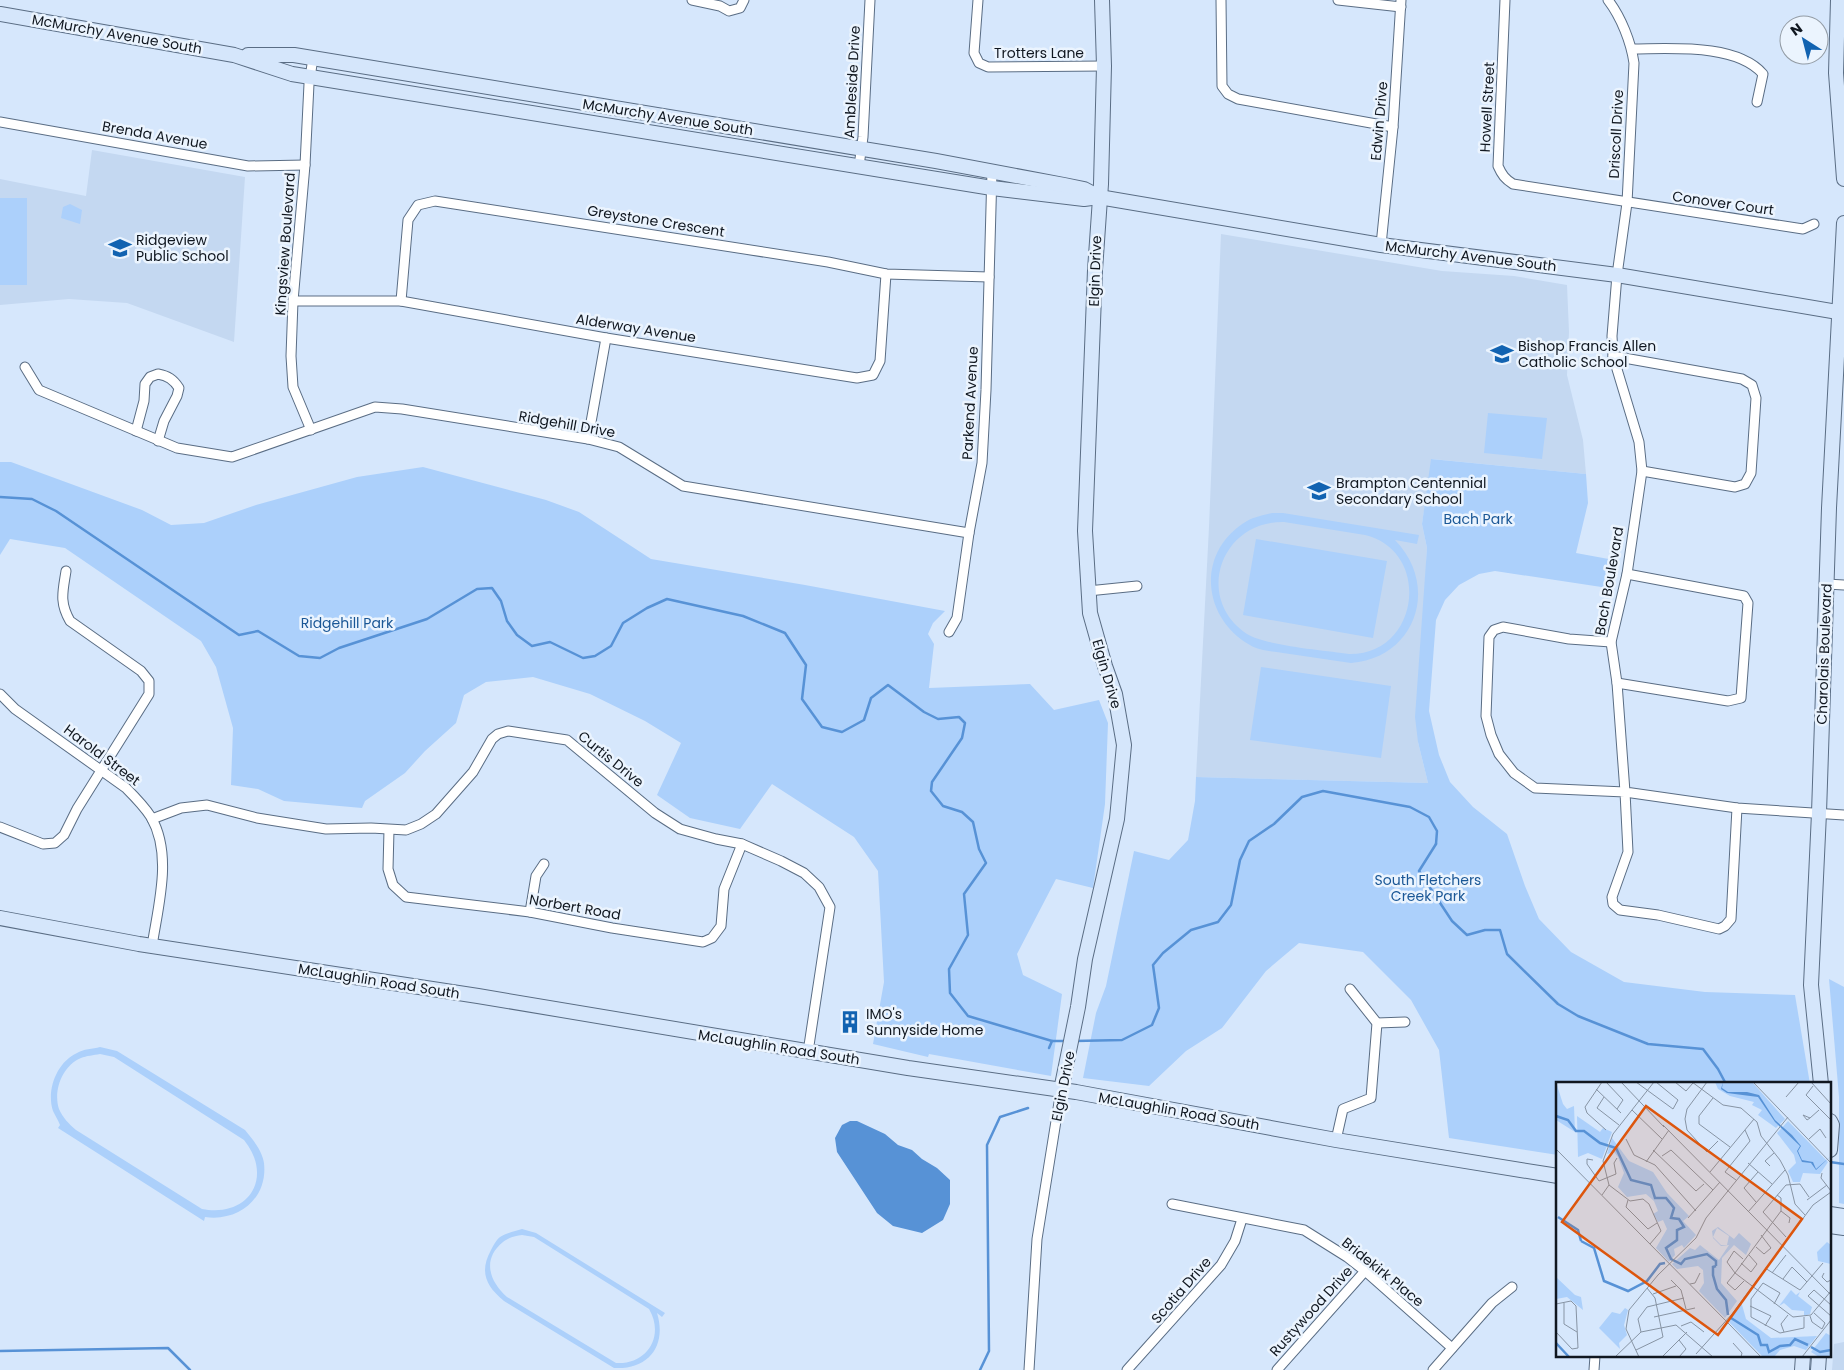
<svg xmlns="http://www.w3.org/2000/svg" width="1844" height="1370" font-family="Poppins,sans-serif">
<style>
.built{fill:#c4d8f1}
.green{fill:#acd0fb;fill-rule:evenodd}
.water{fill:#5792d6}
.lines{fill:none;stroke-linecap:round;stroke-linejoin:round}
.stream{stroke:#5792d6;stroke-width:2.5}
.street-casing{stroke:#5a6d84;stroke-width:11}
.secondary-casing{stroke:#5a6d84;stroke-width:16}
.street{stroke:#fff;stroke-width:9}
.secondary{stroke:#d5e6fb;stroke-width:14}
.labels{text-anchor:middle;dominant-baseline:central;stroke-width:5;stroke-linejoin:round;paint-order:stroke}
.street-label{font-size:14px;fill:#101720;stroke:#ebf4fe}
.poi-label{font-size:14px;fill:#101720;stroke:#ebf4fe;text-anchor:start}
.park-label{font-size:14px;fill:#1a5796;stroke:#ebf4fe}
.inset-river{fill:none;stroke:#5792d6;stroke-width:2.5}
.inset-road{fill:none;stroke:#8794a4;stroke-width:1}
.view{fill:#dd560d;fill-opacity:0.15;stroke:#dd560d;stroke-width:2.5}
.inset-edge{fill:none;stroke:#101720;stroke-width:2.5}
</style>
<rect width="100%" height="100%" fill="#d6e7fc"/>
<!-- built -->
<g class="built">
<path d="M92 150 245 177 234 342 127 303 69 299 0 305V179L86 196Z"/>
<path d="M1221 234 1442 271 1514 276 1567 285 1569 332 1567 375 1583 440 1586 474 1432 459 1422 524 1427 548 1418 742 1428 783 1196 777 1209 527Z"/>
<path d="M1844 1342V1370H1832L1834 1344Z"/>
</g>
<!-- green -->
<g class="green">
<rect x="0" y="198" width="27" height="87"/>
<path d="M70 204 82 210 80 224 61 218 63 207Z"/>
<path d="M1488 413 1547 418 1542 459 1484 453Z"/>
<path d="M1431 459 1586 474 1588 503 1576 553 1614 560 1608 588 1495 571 1479 574 1459 585 1445 600 1436 620 1429 711 1439 755 1450 782 1473 807 1507 834 1525 886 1539 919 1571 952 1624 982 1705 992 1795 995 1810 1084H1558V1155L1449 1138 1439 1050 1411 1000 1363 952 1299 943 1266 971 1222 1028 1186 1051 1149 1086 1083 1078 1096 1013 1106 986 1134 851 1169 860 1188 840 1195 801 1196 777 1428 783 1418 742 1415 717 1427 548 1422 524Z"/>
<path d="M0 462H11L142 510 171 525 204 523 256 505 357 477 423 467 546 500 579 512 651 559 805 585 945 611 933 623 928 634 934 644 929 688 1030 684 1054 710 1099 700 1108 723 1105 804 1093 888 1056 879 1017 954 1023 975 1062 994 1051 1076 929 1054 928 1057 873 1044 884 982 878 871 854 837 772 784 740 829 690 818 657 795 681 743 645 721 590 694 533 677 486 682 464 695 456 723 425 751 405 773 365 801 362 808 284 801 258 789 231 785 233 728 216 667 201 641 65 548 10 539 0 555Z"/>
<path d="M1272 513H1283L1419 535 1417 544 1395 540C1440 586 1416 658 1351 663 1328 660 1306 656 1283 653 1272 651 1259 651 1250 645 1201 617 1196 551 1247 521 1254 517 1264 515 1272 513ZM1284 522 1365 535C1432 551 1420 655 1349 654 1324 650 1267 646 1247 634 1194 599 1220 521 1284 522Z"/>
<path d="M1256 539 1387 561 1373 638 1243 615Z"/>
<path d="M1261 667 1391 686 1381 758 1250 740Z"/>
<path d="M1829 979 1844 987V1204L1839 1203V1097Z"/>
<path d="M100 1047 117 1051 245 1130C253 1140 262 1150 264 1163 268 1198 239 1222 205 1217L204 1221 58 1128 60 1125C58 1120 55 1115 53 1111 46 1090 57 1062 77 1053 83 1049 93 1049 100 1047ZM100 1054 114 1057 244 1140C274 1177 249 1218 202 1209L76 1130C69 1124 63 1118 59 1109 53 1091 62 1066 81 1058 86 1056 94 1055 100 1054Z"/>
<path d="M522 1229 536 1233 665 1313 662 1317 657 1313C667 1345 649 1370 614 1368L504 1301C486 1286 479 1272 491 1250 493 1246 496 1240 500 1237 506 1233 515 1231 522 1229ZM522 1235 534 1237 649 1309C665 1336 647 1365 616 1363L507 1297C489 1281 482 1259 503 1242 509 1237 516 1236 522 1235Z"/>
</g>
<!-- water -->
<path class="water" d="M850 1121H857L885 1134 898 1145 912 1150 922 1159 937 1168 950 1180V1204L943 1220 922 1233 893 1226 877 1213 837 1152 835 1138 842 1125Z"/>
<g class="lines">
<!-- stream -->
<g class="stream">
<path d="M0 497 32 499 56 511 239 635 258 631 299 656 320 658 339 648 427 619 477 589 492 588 501 601 507 621 517 635 532 646 550 642 583 658 595 656 611 646 623 623 647 608 667 599 743 616 785 633 806 665 802 699 822 727 842 732 864 720 871 698 888 685 924 712 938 719 959 717 965 723 962 738 932 782 931 791 943 806 962 812 973 822 979 849 986 863 964 894 968 935 949 969 950 993 968 1016 1052 1041H1067"/>
<path d="M1436 844 1419 871 1452 921 1467 935 1485 930H1500L1507 954 1558 1004 1578 1016 1648 1044 1703 1049 1718 1069 1726 1084"/>
<path d="M1075 1041 1122 1040 1152 1025 1159 1008 1153 965 1163 953 1191 930 1218 922 1231 905 1240 860 1249 841 1274 824 1302 797 1323 791 1410 807 1429 817 1437 831 1436 844"/>
<path d="M1049 1048 1052 1041"/>
<path d="M1830 1162 1844 1164"/>
<path d="M0 1351 168 1348 190 1370"/>
<path d="M980 1370 989 1351 987 1145 1000 1117 1028 1108"/>
</g>
<defs>
<g id="street">
<path d="M692 0 720 6 729 11 740 8 744 0"/>
<path d="M978 0 974 53 979 63 988 67 1104 66"/>
<path d="M1221 0 1222 86 1228 94 1238 99 1393 127"/>
<path d="M1338 0 1401 7"/>
<path d="M1505 0 1498 166C1502 175 1505 179 1513 184L1803 229 1814 224"/>
<path d="M1608 0C1621 17 1631 42 1634 63L1627 203 1617 275 1612 336 1613 356 1639 442 1642 471 1627 574 1611 642 1617 683 1625 792 1737 808 1844 815"/>
<path d="M1632 49C1670 49 1736 43 1763 74L1757 102"/>
<path d="M0 122 248 166 305 165"/>
<path d="M859 166 863 137 870 0"/>
<path d="M1381 245 1393 127 1401 0"/>
<path d="M293 301H401L606 338 857 378 873 375 880 361 886 274"/>
<path d="M401 301 408 220 418 205 435 201 828 262 886 274 989 277"/>
<path d="M1613 356 1742 379 1752 385 1756 398 1751 473 1745 484 1735 487 1642 471"/>
<path d="M25 367 39 390 177 448 232 457 375 407 402 409 588 439 619 447 683 486 969 533"/>
<path d="M311 430 293 387 291 356 293 301 305 165 309 84 313 58"/>
<path d="M136 431 144 401 145 384 150 377 158 374C168 376 173 379 179 388L177 396 164 421 158 441"/>
<path d="M588 439 606 338"/>
<path d="M1827 584 1844 585"/>
<path d="M1088 591 1137 586"/>
<path d="M949 632 957 618 969 533 982 463 986 390 992 171"/>
<path d="M1611 642 1569 639 1503 627 1494 630 1489 637 1486 716 1491 735 1499 754 1514 773 1535 788 1625 792 1628 852 1612 897 1613 904 1620 910 1658 915 1719 929 1725 926 1731 919 1737 808"/>
<path d="M1617 683 1728 701 1741 698 1748 603 1744 596 1627 574"/>
<path d="M0 694 15 709 126 788C135 797 144 806 151 817 173 855 158 906 152 946"/>
<path d="M152 819 181 808 207 805 257 818 326 829 371 828 406 830 421 824 436 814 473 772 492 739 498 734 508 731 567 740 655 813 680 829 716 839 742 844 781 861 804 873 819 887 830 907 808 1052"/>
<path d="M0 827 43 844 55 843 64 835 77 809 149 694V681L141 671 70 621C59 602 63 591 66 571"/>
<path d="M389 830 388 869 393 885 406 897 530 912 612 928 703 942 712 938 721 926 724 889 742 844"/>
<path d="M530 912 536 876 544 864"/>
<path d="M1377 1023 1405 1022"/>
<path d="M1336 1140 1343 1109 1371 1098 1377 1023 1350 989"/>
<path d="M1172 1204 1304 1230 1347 1257 1365 1271 1452 1348"/>
<path d="M1029 1370 1037 1239 1061 1090"/>
<path d="M1127 1370 1221 1265 1235 1241 1242 1219"/>
<path d="M1277 1370 1365 1271"/>
<path d="M1433 1370 1492 1303 1512 1287"/>
<path d="M1594 1370 1595 1356"/>
</g>
<g id="secondary">
<path d="M1838 0 1836 73 1844 179"/>
<path d="M0 14 234 55 292 74 992 188 1084 199 1099 197 1381 245 1617 275 1844 313"/>
<path d="M248 55H294L936 161 1064 185 1084 189 1099 197"/>
<path d="M0 918 139 944 478 996 908 1068 1076 1092 1336 1140 1558 1176"/>
<path d="M1821 1084 1811 985 1819 813 1829 508 1844 223"/>
<path d="M1061 1090 1078 1007 1085 959 1117 819 1124 745 1115 694 1105 666 1090 613 1085 531 1095 270 1101 184 1104 66 1102 0"/>
<path d="M1830 1121 1832 1125 1830 1150"/>
<path d="M1830 1214 1844 1216"/>
<path d="M1830 1226 1844 1228"/>
<path d="M1802 1370 1803 1356"/>
<path d="M1818 1370 1819 1356"/>
</g>
</defs>
<!-- street casing -->
<use href="#street" class="street-casing"/>
<!-- secondary casing -->
<use href="#secondary" class="secondary-casing"/>
<!-- street -->
<use href="#street" class="street"/>
<!-- secondary -->
<use href="#secondary" class="secondary"/>
</g>
<!-- icons -->
<defs>
<symbol id="school-bare" viewBox="-9 -9 18 18"><path d="M0-5L7-2L0 1L-7-2ZM-4 1L0 2.5L4 1V4Q0 6-4 4Z" fill="#1263b1" stroke="#ebf4fe" stroke-width="2.5" paint-order="stroke"/></symbol>
<symbol id="building-bare" viewBox="-9 -9 18 18"><path d="M-4-6H4V6H1V3H-1V6H-4ZM-2.5-4.3h1.7v1.8h-1.7ZM.8-4.3h1.7v1.8H.8ZM-2.5-1h1.7V.8h-1.7ZM.8-1h1.7V.8H.8Z" fill="#1263b1" stroke="#ebf4fe" stroke-width="2.5" paint-order="stroke"/></symbol>
</defs>
<g fill-rule="evenodd">
<use href="#school-bare" x="104" y="232" width="32" height="32"/>
<use href="#school-bare" x="1486" y="338" width="32" height="32"/>
<use href="#school-bare" x="1303" y="475" width="32" height="32"/>
<use href="#building-bare" x="834" y="1006" width="32" height="32"/>
</g>
<g class="labels">
<!-- street labels -->
<g class="street-label">
<text transform="translate(117 34) rotate(10)">McMurchy Avenue South</text>
<text x="1039" y="53">Trotters Lane</text>
<text transform="translate(852 82) rotate(-87)">Ambleside Drive</text>
<text transform="translate(1487 107) rotate(-87)">Howell Street</text>
<text transform="translate(668 117) rotate(9)">McMurchy Avenue South</text>
<text transform="translate(1379 121) rotate(-85)">Edwin Drive</text>
<text transform="translate(1616 134) rotate(-87)">Driscoll Drive</text>
<text transform="translate(155 135) rotate(10)">Brenda Avenue</text>
<text transform="translate(1723 203) rotate(8)">Conover Court</text>
<text transform="translate(656 221) rotate(9)">Greystone Crescent</text>
<text transform="translate(285 244) rotate(-86)">Kingsview Boulevard</text>
<text transform="translate(1471 256) rotate(7)">McMurchy Avenue South</text>
<text transform="translate(1095 271) rotate(-88)">Elgin Drive</text>
<text transform="translate(636 328) rotate(9)">Alderway Avenue</text>
<text transform="translate(970 403) rotate(-87)">Parkend Avenue</text>
<text transform="translate(567 424) rotate(10)">Ridgehill Drive</text>
<text transform="translate(1609 581) rotate(-80)">Bach Boulevard</text>
<text transform="translate(1824 654) rotate(-88)">Charolais Boulevard</text>
<text transform="translate(1107 674) rotate(74)">Elgin Drive</text>
<text transform="translate(102 755) rotate(37)">Harold Street</text>
<text transform="translate(611 759) rotate(39)">Curtis Drive</text>
<text transform="translate(575 907) rotate(10)">Norbert Road</text>
<text transform="translate(379 981) rotate(9)">McLaughlin Road South</text>
<text transform="translate(779 1047) rotate(9)">McLaughlin Road South</text>
<text transform="translate(1063 1086) rotate(-79)">Elgin Drive</text>
<text transform="translate(1179 1111) rotate(10)">McLaughlin Road South</text>
<text transform="translate(1383 1272) rotate(39)">Bridekirk Place</text>
<text transform="translate(1181 1290) rotate(-49)">Scotia Drive</text>
<text transform="translate(1311 1311) rotate(-48)">Rustywood Drive</text>
</g>
<!-- poi labels -->
<g class="poi-label">
<text x="136" y="240">Ridgeview<tspan x="136" dy="16">Public School</tspan></text>
<text x="1518" y="346">Bishop Francis Allen<tspan x="1518" dy="16">Catholic School</tspan></text>
<text x="1336" y="483">Brampton Centennial<tspan x="1336" dy="16">Secondary School</tspan></text>
<text x="866" y="1014">IMO's<tspan x="866" dy="16">Sunnyside Home</tspan></text>
</g>
<!-- park labels -->
<g class="park-label">
<text x="1478" y="519">Bach Park</text>
<text x="347" y="623">Ridgehill Park</text>
<text x="1428" y="880">South Fletchers<tspan x="1428" dy="16">Creek Park</tspan></text>
</g>
</g>
<!-- overview -->
<g transform="translate(1556 1082)">
<rect width="275" height="275" fill="#d6e7fc"/>
<path d="M0 0 7 22 11 27 18 24 19 50 0 38ZM159 0H196L229 37 220 46 202 33 206 28 196 23 198 20 174 14 162 7ZM21 34 44 50 47 46 56 50 46 77 32 71 22 75ZM232 39 272 80 264 92 247 91 244 100H237L232 89 240 81 238 73 221 51ZM56 56 73 79 97 90 111 111 133 134 127 139 140 153 128 166 126 163 118 167 119 173 113 180 100 166 111 147 107 138 102 140 97 132 102 129 98 119 90 112 71 115 62 105 68 91 62 75 58 70 51 72ZM162 145 178 157 183 151 195 162 190 173 178 163 166 176 165 201 181 219 169 236 143 209 148 201 147 188 142 184 121 187 116 182 134 166 139 168 144 163 163 178 173 163 165 164 157 156 156 149ZM161 146 173 154 171 163H165L157 155ZM271 160 275 163V182L262 179 261 170ZM0 195 19 213 25 215 27 228 11 215 0 217ZM235 208 240 213 244 210 242 214 256 225 254 232 248 234V229L236 228 228 221 223 224ZM185 219 190 237 215 256 261 254 250 268 238 264 224 268 218 275H207L172 239ZM69 226 72 228 68 243 71 253 63 261 64 267 43 246 56 230 64 232ZM270 251 275 254V275H263L255 270Z" fill="#acd0fb" fill-rule="evenodd"/>
<path d="M167 0 166 6 172 10H191L203 13 219 38 236 53 245 64 242 69 246 78 257 80 260 87 275 74 260 88 255 81 246 80 241 69 244 64 219 40 202 15 171 11 165 7Z" fill="#5792d6"/>
<path class="inset-river" d="M0 34 12 38 20 49H28L44 61 60 66 75 98 95 103 99 116H110L115 122 118 126 115 136 123 137 128 145 121 148V158L110 166 115 177 125 182 129 177 151 172 160 179V184M2 135 22 148 25 159M25 159 38 166 48 199 72 209 91 199 104 182 109 181M160 184 157 185V193L161 207 170 218 172 233M175 236 202 253 205 263H211L213 270 224 264 234 263 239 257 252 263M0 261 13 275M255 265 264 270 275 268"/>
<path class="inset-road" d="M46 0 29 25 31 31 50 48M50 0 67 18 61 27M65 0 108 45M80 0 117 27 122 18 100 0M119 0 130 9 137 1M136 0 167 23 185 26 201 40 205 54 224 78 232 93 239 122 249 133M151 0 131 27 129 37 131 48 151 70 162 59M197 0 275 81M255 0 275 22M257 4 250 13 275 38M40 7 65 31M48 15 41 26 63 43M230 15 243 0M157 16 143 34V42L174 65M76 28 106 57M254 36 251 38 247 33 254 36 263 28M107 43 275 213M70 57 78 73 99 83 140 129M253 57 264 47 270 56M0 67 175 244M97 68 140 109 148 102M106 74 115 68 157 108M37 78 31 77V82L43 99 60 92 58 81 61 76M90 80 113 48M192 81 216 102M214 84 209 79 218 71M154 90 198 37M266 91 265 96 275 109M180 98 169 90 194 59 189 48M53 103 74 119 87 117 93 122 105 149 94 162M46 113 53 103 47 79 57 52 98 0M221 113 225 116V129L179 191 237 235 255 233 275 209M72 118 70 125 92 147 101 141M251 118 271 103M200 120 188 106 202 90M225 129 234 136 233 141M192 130 229 88M132 136 164 100M230 155 207 130 230 103 244 102 253 115M200 165 208 172 215 166 205 153M187 177 178 169 171 180 179 191 171 201 179 208 188 199M185 181 195 190 201 182 193 173M209 186 244 208 267 181M216 191 230 173M268 191 266 195 271 200 275 198M227 197 236 185 251 200M115 198 125 208 130 227M134 202 139 201 144 191M97 212 120 204M8 221V242L21 250M0 222 15 219 20 224 22 266 16 267 0 250M218 222 224 211 207 201 195 217V235L224 251 248 246V235M275 223 258 208 252 214 275 234M194 224 215 234 209 244M254 234 256 240 266 247 269 241 258 231M98 235 139 226M174 243 205 275M125 244 135 240 148 250M85 250 82 237 91 225 128 216M228 250 225 242 232 233M177 261 186 271 185 275M80 268 107 255 99 216 91 206M140 272 176 232 257 123 275 110M59 275 85 250 120 243 157 275M83 275 70 247 73 228 102 193 140 156 150 136 232 35M106 275 131 250M123 275 130 267 123 258M246 275 275 238"/>
<path class="view" d="M90 24 246 137 162 253 6 140Z"/>
<rect width="275" height="275" class="inset-edge"/>
</g>
<!-- north arrow -->
<g transform="translate(1804 40) rotate(324)"><circle r="24" fill="#ebf4fe" stroke="#939ca5"/>
<path d="M0-4L9 19L0 12L-9 19Z" fill="#1263b1"/>
<text y="-8" font-size="14" font-weight="bold" text-anchor="middle" fill="#101720">N</text>
</g>
</svg>
